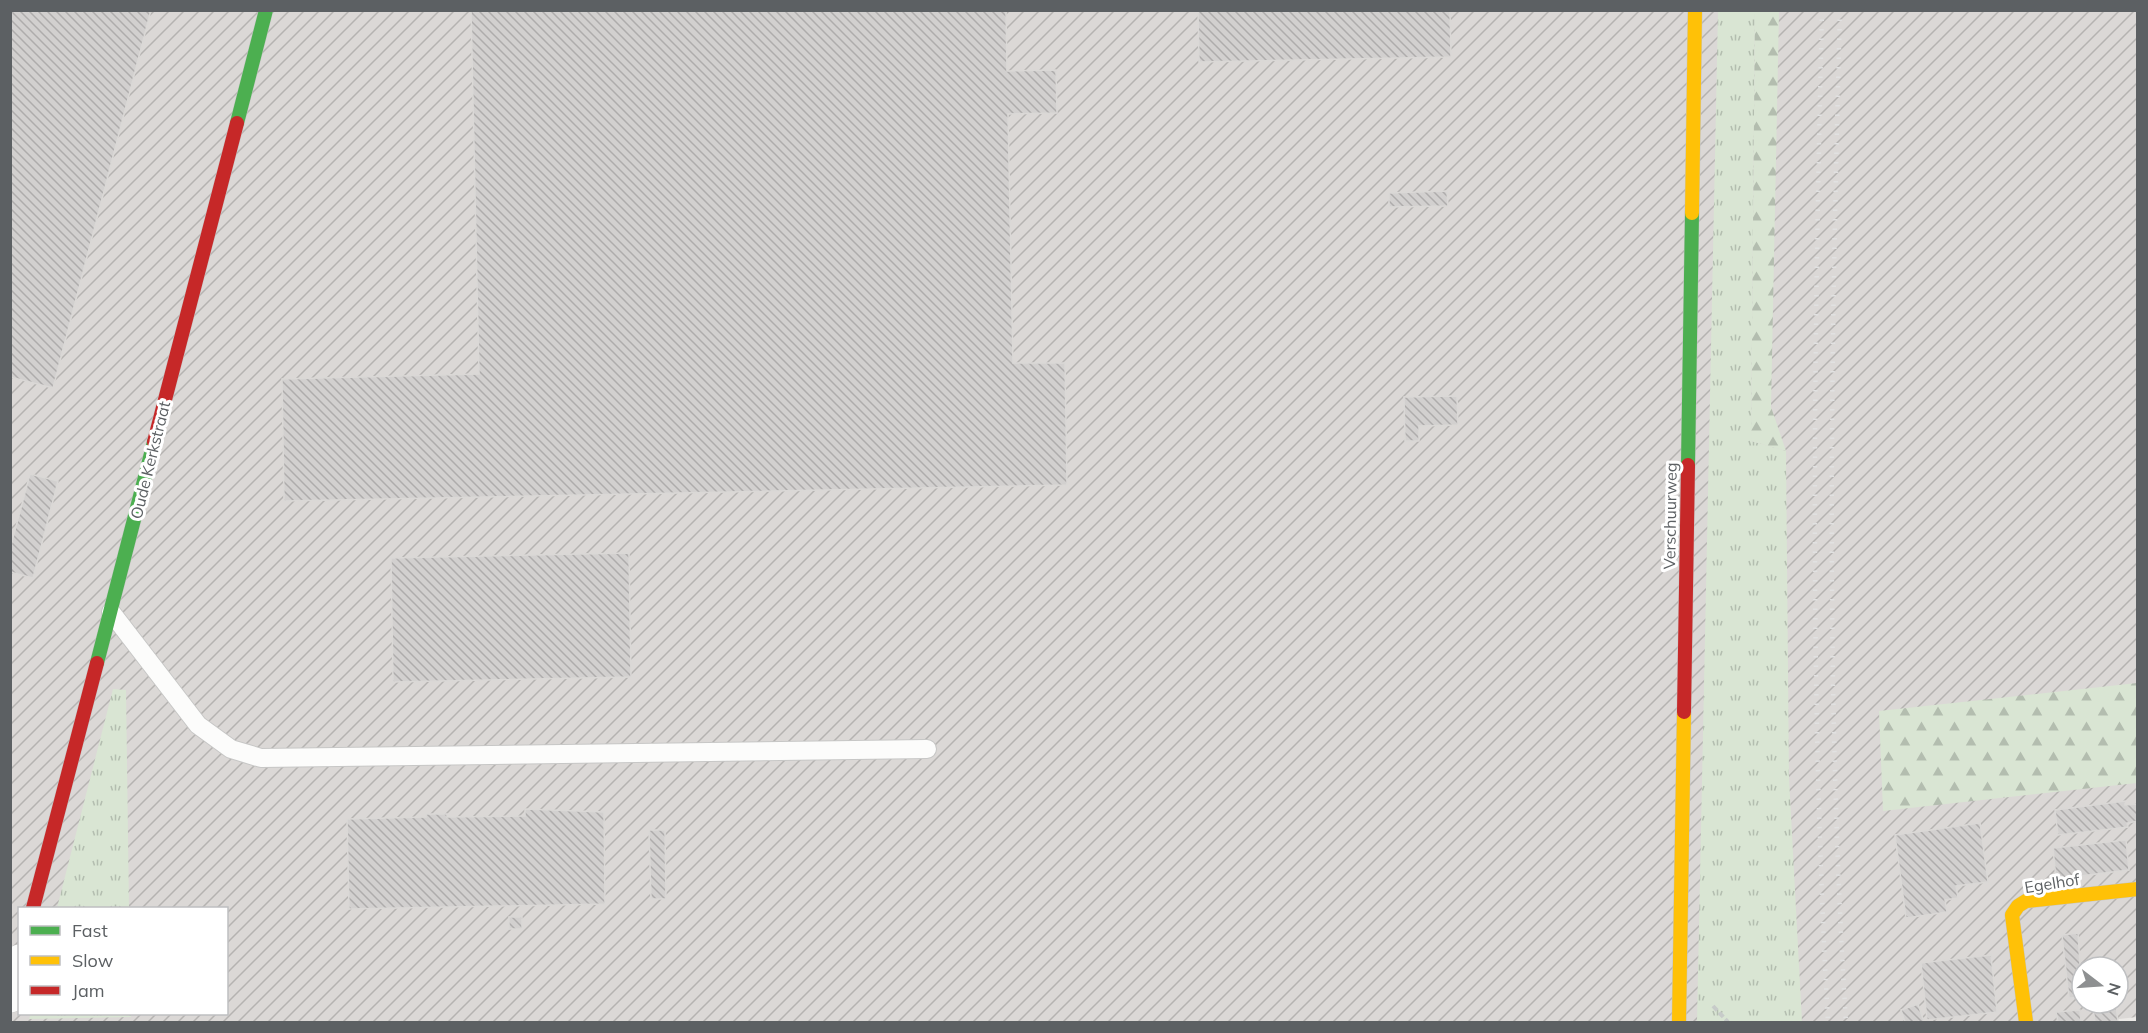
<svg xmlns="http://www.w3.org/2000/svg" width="2148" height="1033" font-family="Mulish,sans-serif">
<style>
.industrial{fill:url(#industrial-furrows);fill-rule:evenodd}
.grass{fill:url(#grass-tufts)}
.forest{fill:url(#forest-firs)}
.building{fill:url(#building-back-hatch);stroke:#dad8d6;stroke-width:1.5}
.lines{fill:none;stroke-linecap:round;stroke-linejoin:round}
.lane-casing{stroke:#c7c7c6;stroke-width:20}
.street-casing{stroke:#c7c7c6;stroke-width:34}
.fast-casing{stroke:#c7c7c6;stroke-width:15}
.slow-casing{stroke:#c7c7c6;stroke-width:15}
.jam-casing{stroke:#c7c7c6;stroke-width:15}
.path{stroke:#c7cbc9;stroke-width:4;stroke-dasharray:6 3;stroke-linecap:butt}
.lane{stroke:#fcfcfb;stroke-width:18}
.street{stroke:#fcfcfb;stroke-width:33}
.fast{stroke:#4caf50;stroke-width:14}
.slow{stroke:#ffc107;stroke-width:14}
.jam{stroke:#c62828;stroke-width:14}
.rail{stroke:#e1e1e1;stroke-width:4.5;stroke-dasharray:1.5 8;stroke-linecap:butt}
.labels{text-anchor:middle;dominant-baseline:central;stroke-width:6;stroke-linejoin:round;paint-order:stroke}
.street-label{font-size:16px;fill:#5c6063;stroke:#fff}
</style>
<defs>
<pattern id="industrial-furrows" width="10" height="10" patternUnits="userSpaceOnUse" patternTransform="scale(1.5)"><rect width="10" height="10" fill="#dbd8d6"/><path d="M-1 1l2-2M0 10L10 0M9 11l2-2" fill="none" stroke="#b5b3b1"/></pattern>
<pattern id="grass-tufts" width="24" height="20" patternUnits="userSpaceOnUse" patternTransform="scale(1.5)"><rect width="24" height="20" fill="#d9e5d3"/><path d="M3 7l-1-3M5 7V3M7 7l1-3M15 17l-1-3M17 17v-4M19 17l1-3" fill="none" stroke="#b3bdaf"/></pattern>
<pattern id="forest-firs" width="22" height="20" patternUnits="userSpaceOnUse" patternTransform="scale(1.5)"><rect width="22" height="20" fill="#d9e5d3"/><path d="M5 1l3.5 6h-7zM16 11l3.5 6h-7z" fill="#b3bdaf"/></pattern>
<pattern id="building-back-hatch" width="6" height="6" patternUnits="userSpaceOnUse" patternTransform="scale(1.5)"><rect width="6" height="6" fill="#d2d0cf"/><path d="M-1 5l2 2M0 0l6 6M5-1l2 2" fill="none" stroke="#aeacac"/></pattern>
</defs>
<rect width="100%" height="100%" fill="#ebe9e6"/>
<!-- industrial -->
<path class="industrial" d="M10 11H2137V1017L2092 1022H11ZM20 908H226V1014H20ZM2082 967H2118V1003H2082Z"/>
<!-- grass -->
<g class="grass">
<path d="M1718 11H1755L1751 441 1786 451 1789 778 1802 1022H1697Z"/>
<path d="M113 689 126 690 129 908H57Z"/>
<path d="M31 1014H131V1017L29 1019Z"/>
</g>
<!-- forest -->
<g class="forest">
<path d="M1755 11H1779L1771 407 1786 451 1751 441Z"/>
<path d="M2137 683V783L1883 811 1879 711Z"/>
</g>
<!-- building -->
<g class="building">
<path d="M10 10H151L53 388 10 377Z"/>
<path d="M471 10H1006L1007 71 1056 70 1057 113 1008 114 1013 363H1065L1067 485 284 501 282 379 479 374Z"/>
<path d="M1198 10H1450L1451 57 1199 62Z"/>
<path d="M1447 191 1448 206 1389 207V193Z"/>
<path d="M1457 396 1458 425 1419 426V441H1405L1404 397Z"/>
<path d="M30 474 58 481 33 578 10 572V549Z"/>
<path d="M629 553 631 677 393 682 391 558Z"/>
<path d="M2125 801V805L2138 804V821L2127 823 2128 827 2058 835 2055 810Z"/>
<path d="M525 809 604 812 605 904 349 909 347 819 426 817V814H447V817L525 816Z"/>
<path d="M1980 823 1988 882 1956 886 1958 898 1945 900 1947 912 1906 918 1895 835Z"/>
<path d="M649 830H665L666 899H651Z"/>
<path d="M2126 840 2129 870 2056 879 2053 848Z"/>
<rect x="509" y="917" width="13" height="12"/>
<path d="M2078 933 2082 997 2069 998 2062 935Z"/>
<path d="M1991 955 1997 1012 1927 1020 1921 963Z"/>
<path d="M1918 1004 1924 1022H1905L1901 1010Z"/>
<path d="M2116 1005 2118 1022H2095L2093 1008Z"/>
<path d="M2080 1010 2081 1022H2058L2056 1012Z"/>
</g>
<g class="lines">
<defs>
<path id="lane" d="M111 612 198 725 231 749 261 758 927 749"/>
<path id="street" d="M10 996 20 961"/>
<g id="fast">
<path d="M237 123 266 10"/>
<path d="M1688 465 1692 213"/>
<path d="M97 663 154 442"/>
</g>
<g id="slow">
<path d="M1692 213 1695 10"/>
<path d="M1679 1022 1684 712"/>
<path d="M2026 1022 2012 915 2018 906 2026 901 2138 889"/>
</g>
<g id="jam">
<path d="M154 442 237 123"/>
<path d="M1684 712 1688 465"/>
<path d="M33 908 97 663"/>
</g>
</defs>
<!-- lane casing -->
<use href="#lane" class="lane-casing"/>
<!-- street casing -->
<use href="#street" class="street-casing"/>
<!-- fast casing -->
<use href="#fast" class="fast-casing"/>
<!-- slow casing -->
<use href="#slow" class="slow-casing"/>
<!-- jam casing -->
<use href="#jam" class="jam-casing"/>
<!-- path -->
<path class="path" d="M1713 1006 1728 1022"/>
<!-- lane -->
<use href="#lane" class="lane"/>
<!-- street -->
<use href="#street" class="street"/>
<!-- fast -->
<use href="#fast" class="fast"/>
<!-- slow -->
<use href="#slow" class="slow"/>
<!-- jam -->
<use href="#jam" class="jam"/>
<!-- rail -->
<g class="rail">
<path d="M1822 10C1814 348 1809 685 1828 1022"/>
<path d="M1840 10C1831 348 1825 686 1846 1022"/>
</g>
</g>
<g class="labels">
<!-- street labels -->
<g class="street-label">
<text transform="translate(150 460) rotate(-76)">Oude Kerkstraat</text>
<text transform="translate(1670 516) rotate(-89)">Verschuurweg</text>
<text transform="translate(2052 883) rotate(-9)">Egelhof</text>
</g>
</g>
<!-- border -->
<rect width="2148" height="1033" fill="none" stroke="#5c6063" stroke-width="24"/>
<!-- legend -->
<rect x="18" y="907" width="210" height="108" fill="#ffffff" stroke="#bebfc1" stroke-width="1.5"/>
<rect x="30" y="926" width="30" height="9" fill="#4caf50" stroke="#bebfc1" stroke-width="1.5"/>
<text x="72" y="937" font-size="18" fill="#5c6063">Fast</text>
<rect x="30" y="956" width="30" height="9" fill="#ffc107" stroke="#bebfc1" stroke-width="1.5"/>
<text x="72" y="967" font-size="18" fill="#5c6063">Slow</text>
<rect x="30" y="986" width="30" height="9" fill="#c62828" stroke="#bebfc1" stroke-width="1.5"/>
<text x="72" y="997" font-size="18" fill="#5c6063">Jam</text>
<!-- north arrow -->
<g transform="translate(2100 985) rotate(107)"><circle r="28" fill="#ffffff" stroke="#bebfc1" stroke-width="1.5"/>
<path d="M0-4.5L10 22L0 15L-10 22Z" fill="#8e9091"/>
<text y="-9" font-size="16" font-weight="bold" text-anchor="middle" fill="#5c6063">N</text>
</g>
</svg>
